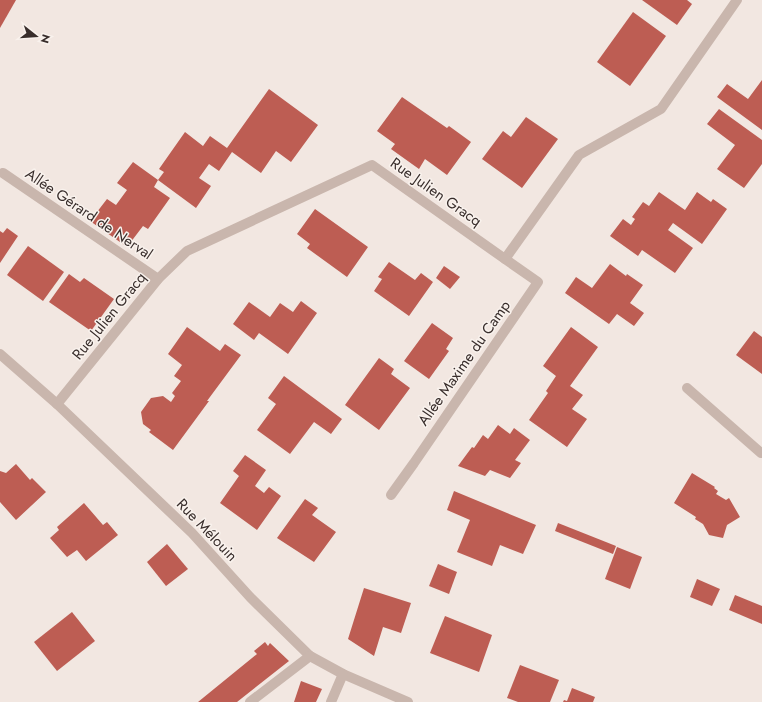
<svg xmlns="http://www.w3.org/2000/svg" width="762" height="702" font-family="Jost,sans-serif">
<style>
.building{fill:#bd5d53}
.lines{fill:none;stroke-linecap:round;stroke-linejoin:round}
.minor{stroke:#c9b6ad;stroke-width:10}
.labels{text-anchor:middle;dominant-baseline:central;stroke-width:3;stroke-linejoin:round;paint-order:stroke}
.street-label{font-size:15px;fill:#382d2b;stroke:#f9f2ed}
</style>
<rect width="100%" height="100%" fill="#f2e7e1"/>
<!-- building -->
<g class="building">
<path d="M0 0H16L0 28Z"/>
<path d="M642 0H687L692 4 677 25Z"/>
<path d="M633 12 666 36 630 86 597 62Z"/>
<path d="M762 80V130L717 97 727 84 748 99Z"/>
<path d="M269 89 318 125 291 162 276 151 261 173 232 152 219 171 209 164 199 178 211 186 196 208 158 180 164 172 159 169 185 132 203 146 210 136 227 148Z"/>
<path d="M402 97 447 128 449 126 471 142 447 175 425 159 419 169 391 149 395 144 377 131Z"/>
<path d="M719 109 762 140V164L744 188 717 169 735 145 707 124Z"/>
<path d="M526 117 558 139 522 188 482 159 503 131 511 137Z"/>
<path d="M133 162 158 180 154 187 170 198 148 229 143 226 127 247 90 221 107 199 116 205 127 190 117 183Z"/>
<path d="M659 192 685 210 697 192 711 202 713 199 727 209 702 244 673 223 668 230 693 248 675 273 642 250 638 256 610 236 623 219 631 225 635 219 632 217 643 202 649 206Z"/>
<path d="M315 209 368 247 347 277 307 248 310 244 297 234Z"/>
<path d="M7 228 18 236 0 263V231L3 233Z"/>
<path d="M28 246 64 272 43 301 7 275Z"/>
<path d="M389 262 415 280 421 273 433 282 409 316 374 291 382 279 378 277Z"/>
<path d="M610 264 626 276 627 274 643 285 630 303 644 313 634 326 617 314 609 324 565 293 576 277 592 288Z"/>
<path d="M444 266 460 277 450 289 436 278Z"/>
<path d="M69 274 80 282 84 278 114 299 91 331 49 302Z"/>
<path d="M301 301 317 313 288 354 259 333 254 340 233 324 249 302 270 317 280 303 293 312Z"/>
<path d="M432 323 453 338 446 349 449 351 429 379 404 361Z"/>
<path d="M187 327 220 351 225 344 241 355 207 401H209L173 450 149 432 151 430 143 424 141 412 151 398 163 396 171 402 175 396 172 393 181 381 174 376 182 365 168 354Z"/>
<path d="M571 327 598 347 570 386 583 395 572 409 587 419 567 447 529 420 548 393 546 391 556 376 543 366Z"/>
<path d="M754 331 762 337V374L736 355Z"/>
<path d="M379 358 394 369 391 374 410 388 379 430 345 405Z"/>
<path d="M284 376 342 419 331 434 314 422 290 454 257 430 276 404 268 398Z"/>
<path d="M498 425 510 434 514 428 530 440 515 460 521 463 510 478 490 470 485 476 458 466 472 447 474 448 483 435 488 439Z"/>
<path d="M245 455 266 470 255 486 264 493 269 487 281 496 257 530 220 503 239 476 233 471Z"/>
<path d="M16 464 30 480 32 478 46 492 16 520 0 502V471L6 473Z"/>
<path d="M692 473 715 487 714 488 718 491 716 494 726 500 729 498 740 517 727 525 723 538 709 535 703 524 695 519 696 517 674 503Z"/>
<path d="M454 491 536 525 523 554 500 545 492 566 457 552 470 520 447 510Z"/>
<path d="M305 499 318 508 312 515 336 532 314 562 277 538Z"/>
<path d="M84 503 103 525 107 522 118 535 86 561 77 550 67 557 50 538 59 530 57 527Z"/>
<path d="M558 523 616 546 613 554 555 531Z"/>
<path d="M167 544 188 569 166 586 147 562Z"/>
<path d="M617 547 642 557 630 589 605 579Z"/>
<path d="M438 564 457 572 449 594 429 586Z"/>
<path d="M697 579 720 589 712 606 690 597Z"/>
<path d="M364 588 411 603 401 633 383 627 374 656 348 639Z"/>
<path d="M735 595 762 606V624L729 610Z"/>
<path d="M72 612 95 641 57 671 34 642Z"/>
<path d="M445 616 492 635 479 672 430 653Z"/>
<path d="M265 642 268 646 270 643 289 661 237 702H198L257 654 254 651Z"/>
<path d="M520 665 559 680 550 702H518L507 698Z"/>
<path d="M301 681 322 689 316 702H294Z"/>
<path d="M572 688 595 697 593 702H563L564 700 567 701Z"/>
</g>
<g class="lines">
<!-- minor -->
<g class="minor">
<path d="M3 173 158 279"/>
<path d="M0 354 57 404 192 533 250 597 310 656 343 674 408 702"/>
<path d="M687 388 761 453"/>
<path d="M57 404 158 279 187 251 372 165 505 259 579 155 661 109 737 0"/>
<path d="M391 495 414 463 538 282 505 259"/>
<path d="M250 702 310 656"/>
<path d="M331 702 343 674"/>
</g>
</g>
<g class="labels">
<!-- street labels -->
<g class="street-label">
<text transform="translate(436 192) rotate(35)">Rue Julien Gracq</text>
<text transform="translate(89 214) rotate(34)">Allée Gérard de Nerval</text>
<text transform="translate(109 316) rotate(-51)">Rue Julien Gracq</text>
<text transform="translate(464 363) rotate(-55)">Allée Maxime du Camp</text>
<text transform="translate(207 530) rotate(46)">Rue Mélouin</text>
</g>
</g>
<!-- north arrow -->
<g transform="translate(36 36) rotate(107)" stroke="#f9f2ed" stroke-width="3" paint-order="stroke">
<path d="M0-3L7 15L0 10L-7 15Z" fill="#382d2b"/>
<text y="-6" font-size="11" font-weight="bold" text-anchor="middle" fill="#382d2b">N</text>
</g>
</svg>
